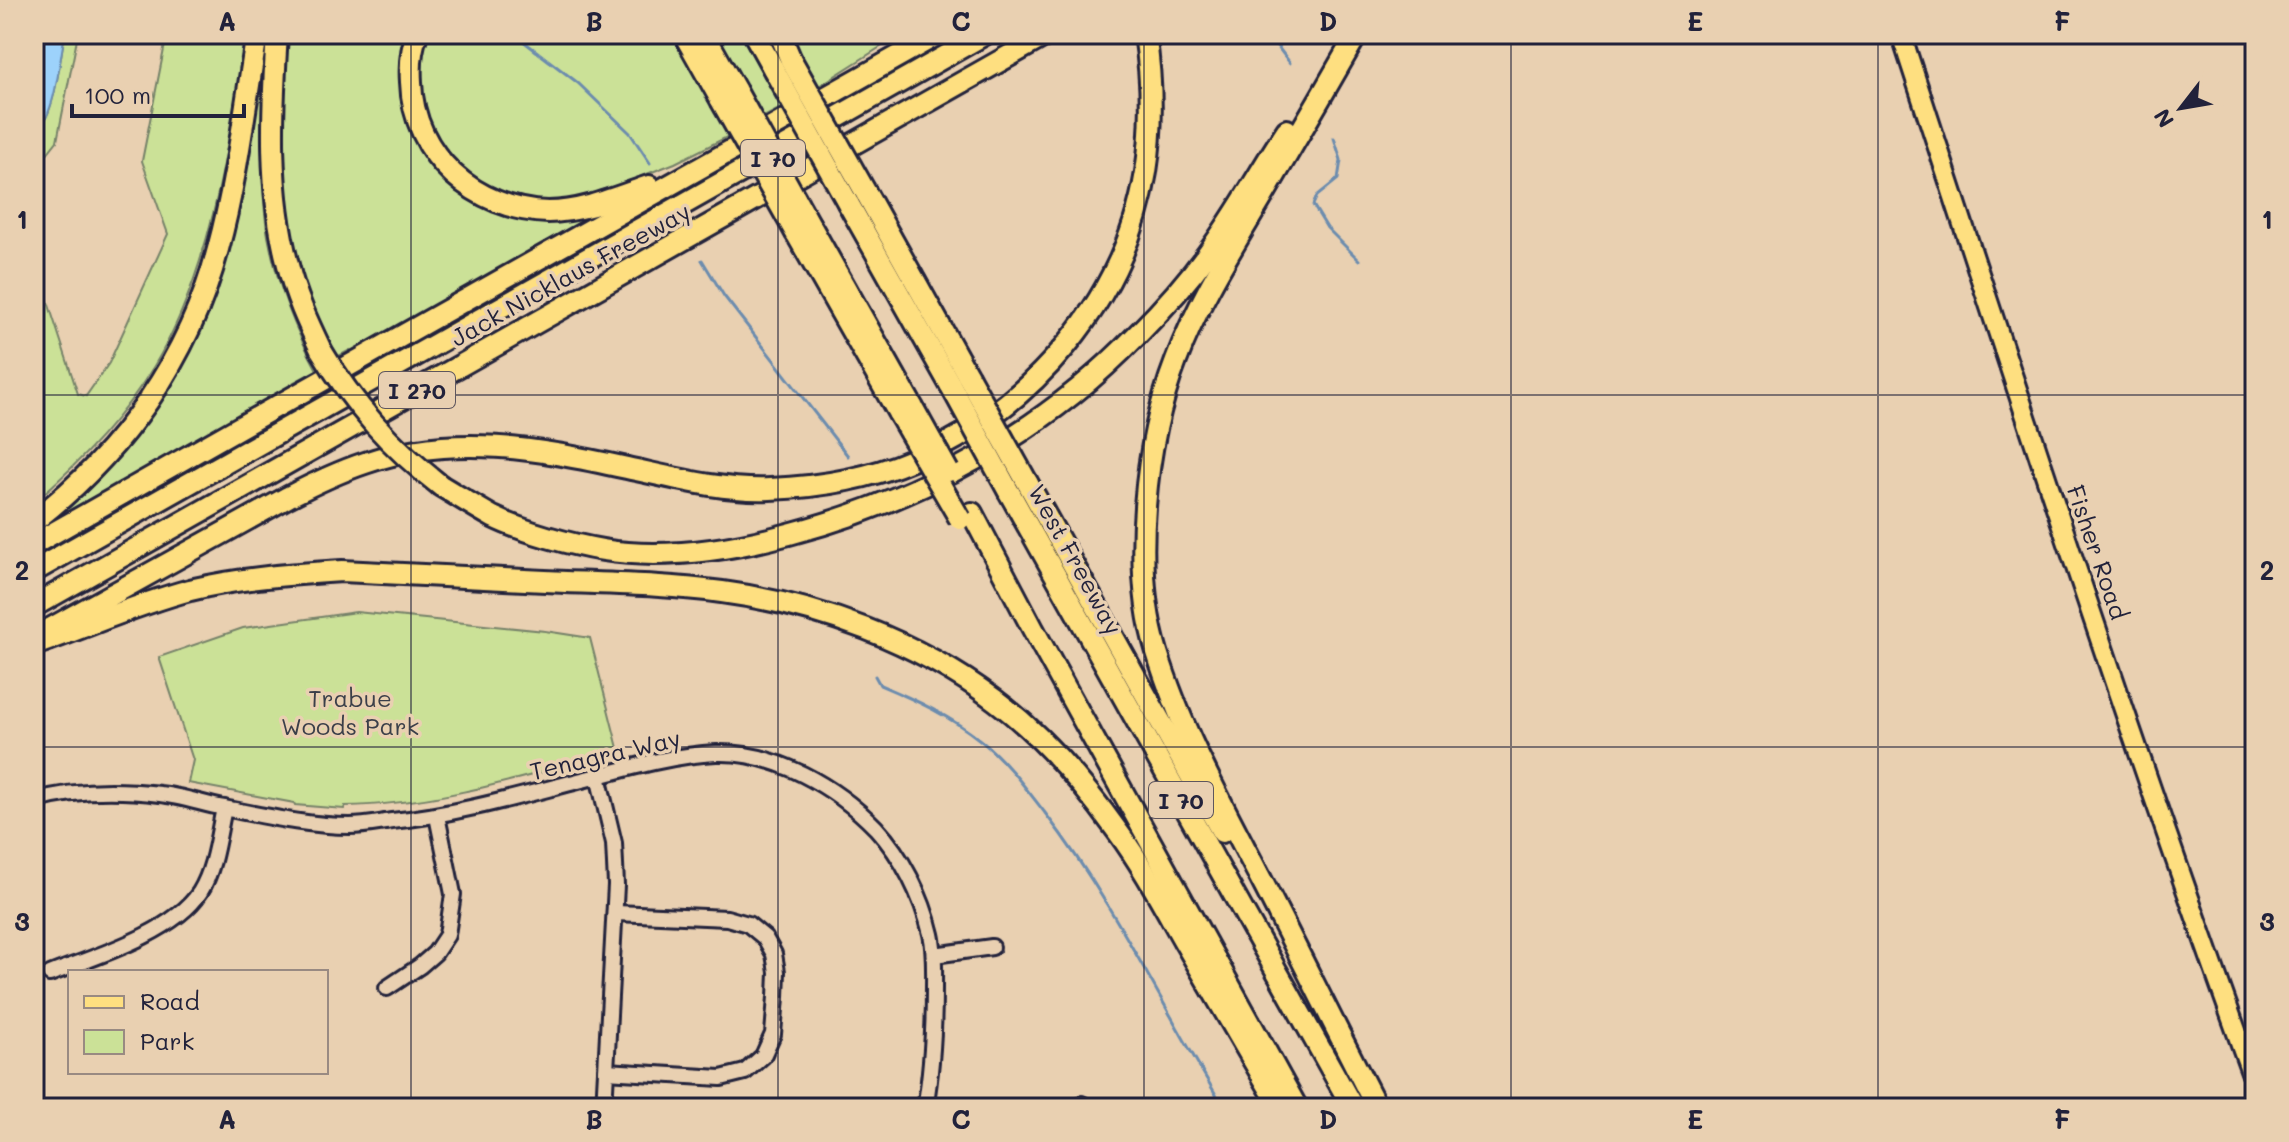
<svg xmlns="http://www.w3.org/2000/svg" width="2289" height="1142" font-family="Mali,sans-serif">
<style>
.green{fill:#cbe197;stroke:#768269;stroke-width:2}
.water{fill:#9dd2fb;stroke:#6c8cae;stroke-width:2}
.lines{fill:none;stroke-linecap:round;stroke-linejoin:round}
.stream{stroke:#6c8cae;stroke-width:3}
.minor-casing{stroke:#22223b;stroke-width:20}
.major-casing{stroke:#22223b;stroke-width:24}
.highway-casing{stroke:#22223b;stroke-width:26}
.minor{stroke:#e9d0b1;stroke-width:14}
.major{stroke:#fedf80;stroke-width:18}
.highway{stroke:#fedf80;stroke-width:20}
.highway-bridge-casing{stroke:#22223b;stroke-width:26;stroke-linecap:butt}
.highway-bridge{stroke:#fedf80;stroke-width:20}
.grid{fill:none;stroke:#22223b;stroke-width:2;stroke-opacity:0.55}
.labels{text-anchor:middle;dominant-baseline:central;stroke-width:7;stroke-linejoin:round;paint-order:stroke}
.shield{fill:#e9d0b1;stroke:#5e565e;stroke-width:2}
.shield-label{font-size:22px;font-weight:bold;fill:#22223b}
.street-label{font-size:24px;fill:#22223b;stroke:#e9d0b1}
.park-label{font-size:24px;fill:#3b3f49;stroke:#e9d0b1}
.neatline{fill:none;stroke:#22223b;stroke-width:3}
.grid-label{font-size:26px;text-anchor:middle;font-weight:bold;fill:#22223b}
</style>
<rect width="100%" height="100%" fill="#e9d0b1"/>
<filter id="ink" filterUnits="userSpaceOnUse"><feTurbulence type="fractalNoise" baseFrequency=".0125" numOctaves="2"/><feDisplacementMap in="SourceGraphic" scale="16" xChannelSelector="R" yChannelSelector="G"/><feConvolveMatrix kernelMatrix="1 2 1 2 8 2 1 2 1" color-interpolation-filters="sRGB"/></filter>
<g filter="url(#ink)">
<!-- green -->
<g class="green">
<path d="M65 34H78L57 141 46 155 34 161V134C56 117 59 61 65 34Z"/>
<path d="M167 34H245C229 143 212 270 154 366 122 418 80 463 34 502V259L78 394 86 396 109 363 168 234 142 161Z"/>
<path d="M287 34H411L405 98 486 204 595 209 600 215 353 353 350 350 337 357C277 262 282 142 287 34Z"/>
<path d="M425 34H672L731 135 675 163 593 195 548 206 496 195 459 171 428 127 417 75Z"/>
<path d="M716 34H741L781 108 762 118Z"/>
<path d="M789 34H901L814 89Z"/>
<path d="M259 92 263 93C264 140 260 190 268 236 277 284 294 328 317 370L294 382 296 385 43 529 39 523 141 419 232 223Z"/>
<path d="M356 612 545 631 590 638 619 752C529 775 439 805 345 806L344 809 295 805 294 803 188 783 193 760 159 657 243 628Z"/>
</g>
<!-- water -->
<path class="water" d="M34 34H65C59 61 56 117 34 134Z"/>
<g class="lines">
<!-- stream -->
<g class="stream">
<path d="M514 34 578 83 630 133 650 163"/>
<path d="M1268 34 1290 63"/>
<path d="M1334 138 1341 160 1338 179 1317 196 1313 205 1327 228 1359 260"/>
<path d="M702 260 724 296 848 456"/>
<path d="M875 676 880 685C916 700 950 716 980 740 1006 761 1025 787 1045 813 1115 904 1164 1010 1224 1108"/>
</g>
<defs>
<g id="minor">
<path d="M598 776 614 843 616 885 604 1108"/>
<path d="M34 801C74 789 118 789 160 794 181 796 203 804 224 808 265 816 308 826 350 826 364 826 378 823 392 821 461 814 530 793 598 776 636 766 676 755 716 753 775 751 836 787 876 828 902 856 922 896 931 934 935 951 934 970 934 988 934 1028 932 1068 925 1108"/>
<path d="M934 955 992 947"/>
<path d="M50 974C94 957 174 933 200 892 215 868 218 835 224 808"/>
<path d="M387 988 420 966 435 953 447 935 453 894 437 816"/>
<path d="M606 1071 721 1078 745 1072 763 1056 773 1034 776 997 777 972 774 954 765 938 748 924 727 918 616 913"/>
<path d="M1076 1108 1082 1104"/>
</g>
<path id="major" d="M1901 34C2015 385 2129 736 2255 1083"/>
<g id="highway">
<path d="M277 34C272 111 268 190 288 265 295 295 308 323 321 350"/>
<path d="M417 34C411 49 410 67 411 82 413 156 476 210 548 212 582 212 617 197 649 186"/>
<path d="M684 34 721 100"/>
<path d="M704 34 736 91"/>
<path d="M754 34 774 70"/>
<path d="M780 34 791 60"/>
<path d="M1357 34C1325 90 1293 145 1260 201 1229 253 1197 304 1176 361 1145 441 1131 568 1157 652 1182 734 1226 811 1265 887 1303 961 1339 1035 1377 1108"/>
<path d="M866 193 968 376"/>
<path d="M848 203 951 386"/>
<path d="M810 225 913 408"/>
<path d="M796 233 899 414"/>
<path d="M1027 482 1222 832"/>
<path d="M441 486C458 496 475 507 493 517 521 531 572 545 603 550 664 560 729 550 789 534 919 500 1043 433 1137 335 1162 310 1187 282 1208 253 1237 214 1260 171 1287 130"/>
<path d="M1009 492 1353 1108"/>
<path d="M972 513 1033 629 1297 1108"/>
<path d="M34 521C123 452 189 359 218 249 237 179 245 106 257 34"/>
<path d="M34 544 247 423 938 34"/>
<path d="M34 571 985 34"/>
<path d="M34 606 1048 34"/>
<path d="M48 630 288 497C313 484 338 472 365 463 453 432 540 449 627 468 674 478 722 491 770 489 818 487 868 479 912 460 1031 410 1125 301 1146 172 1153 127 1152 80 1145 34"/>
<path d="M34 645C86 627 137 604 190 590 240 578 292 574 342 571 417 575 491 578 566 582 618 584 671 585 722 592 819 605 917 641 995 700 1043 736 1083 783 1118 832 1143 866 1163 904 1184 941 1216 996 1248 1052 1281 1108"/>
</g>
</defs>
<!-- minor casing -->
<use href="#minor" class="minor-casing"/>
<!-- major casing -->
<use href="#major" class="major-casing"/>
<!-- highway casing -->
<use href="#highway" class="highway-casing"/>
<!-- minor -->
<use href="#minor" class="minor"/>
<!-- major -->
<use href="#major" class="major"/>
<!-- highway -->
<use href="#highway" class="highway"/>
<defs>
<g id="highway-bridge">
<path d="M791 60 866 193"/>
<path d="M774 70 848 203"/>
<path d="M736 91 810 225"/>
<path d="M721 100 796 233"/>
<path d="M321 350C354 406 390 446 441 486"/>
<path d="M968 376 1027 482"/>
<path d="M951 386 1009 492"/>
<path d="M913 408 948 471"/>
<path d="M899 414 960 519"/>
</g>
</defs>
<!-- highway-bridge casing -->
<use href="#highway-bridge" class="highway-bridge-casing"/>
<!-- highway-bridge -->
<use href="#highway-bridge" class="highway-bridge"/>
</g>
</g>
<!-- grid -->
<path class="grid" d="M411 34V1108M778 34V1108M1144 34V1108M1511 34V1108M1878 34V1108M34 395H2255M34 747H2255"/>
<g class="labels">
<!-- shield labels -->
<g class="shield">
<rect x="741" y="140" width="64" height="36" rx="6"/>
<rect x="379" y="372" width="76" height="36" rx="6"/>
<rect x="1149" y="782" width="64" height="36" rx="6"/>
</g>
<g class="shield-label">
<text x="773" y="158">I 70</text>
<text x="417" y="390">I 270</text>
<text x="1181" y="800">I 70</text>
</g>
<!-- street labels -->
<g class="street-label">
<text transform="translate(570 274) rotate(-29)">Jack Nicklaus Freeway</text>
<text transform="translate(2098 552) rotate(71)">Fisher Road</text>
<text transform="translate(1076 559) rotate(61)">West Freeway</text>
<text transform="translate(605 754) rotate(-13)">Tenagra Way</text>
</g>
<!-- park labels -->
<g class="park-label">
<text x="350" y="697">Trabue<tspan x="350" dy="28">Woods Park</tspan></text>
</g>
</g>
<!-- margin -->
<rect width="2289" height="1142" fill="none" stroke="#e9d0b1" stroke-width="88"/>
<!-- legend -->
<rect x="68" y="970" width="260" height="104" fill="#e9d0b1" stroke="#998a82" stroke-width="2"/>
<rect x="84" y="996" width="40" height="12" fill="#fedf80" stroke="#998a82" stroke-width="2"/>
<text x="140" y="1010" font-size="24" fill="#22223b">Road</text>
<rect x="84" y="1030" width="40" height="24" fill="#cbe197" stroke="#998a82" stroke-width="2"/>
<text x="140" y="1050" font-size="24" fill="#22223b">Park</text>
<!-- north arrow -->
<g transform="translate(2181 108) rotate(239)" stroke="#e9d0b1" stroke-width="6" paint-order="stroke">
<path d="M0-6L14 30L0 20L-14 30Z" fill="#22223b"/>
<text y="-12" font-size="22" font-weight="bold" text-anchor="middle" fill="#22223b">N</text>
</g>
<!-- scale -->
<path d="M72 104v12h172v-12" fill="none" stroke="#22223b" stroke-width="4"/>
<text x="84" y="104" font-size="24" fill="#22223b" stroke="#e9d0b1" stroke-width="6" paint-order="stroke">100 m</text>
<rect x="44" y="44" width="2201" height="1054" class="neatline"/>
<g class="grid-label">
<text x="227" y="31">A</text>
<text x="594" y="31">B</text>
<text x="961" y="31">C</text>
<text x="1328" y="31">D</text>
<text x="1695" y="31">E</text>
<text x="2062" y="31">F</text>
<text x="22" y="229">1</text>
<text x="2267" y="229">1</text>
<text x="22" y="580">2</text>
<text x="2267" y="580">2</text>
<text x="22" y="931">3</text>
<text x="2267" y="931">3</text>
<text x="227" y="1129">A</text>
<text x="594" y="1129">B</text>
<text x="961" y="1129">C</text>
<text x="1328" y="1129">D</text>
<text x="1695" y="1129">E</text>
<text x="2062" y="1129">F</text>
</g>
</svg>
